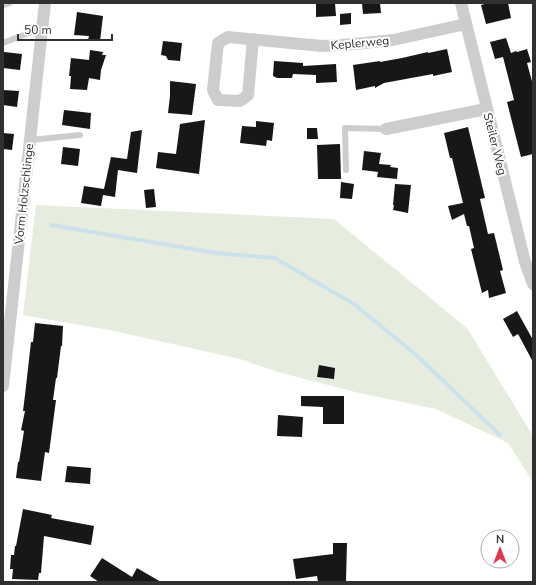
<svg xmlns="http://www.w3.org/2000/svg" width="536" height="585" font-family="'Nunito Sans',sans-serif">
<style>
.green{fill:#e7edde}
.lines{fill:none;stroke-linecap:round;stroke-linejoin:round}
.stream{stroke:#cbe2ec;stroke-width:4}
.building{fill:#171717}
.lane{stroke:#cdcdcd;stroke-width:6}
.street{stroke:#cdcdcd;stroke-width:12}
.labels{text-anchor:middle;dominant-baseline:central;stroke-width:4;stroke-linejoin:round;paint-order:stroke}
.street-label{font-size:12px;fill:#303030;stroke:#fff}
</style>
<rect width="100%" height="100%" fill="#fff"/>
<!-- green -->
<path class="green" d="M36 205 334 219 467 328 533 436V482L508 443 436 409 359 393 278 372 240 359 114 331 23 315Z"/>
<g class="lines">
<!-- stream -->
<path class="stream" d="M51 225 216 253 275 258 354 304 415 354 500 435"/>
</g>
<!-- building -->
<g class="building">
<path d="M316 3H335L336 16 316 17Z"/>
<path d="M362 3H380L381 13 363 14Z"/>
<path d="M488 3H508L511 18 486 24 481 5Z"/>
<path d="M77 12 103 16 100 41 88 40 89 36 74 35Z"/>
<path d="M351 13V24L340 25V14Z"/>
<path d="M506 38 511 53 516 51 517 52 527 49 531 62 527 63 533 85V154L521 157 507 102 514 100 503 57 495 59 490 42Z"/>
<path d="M163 41 182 43 180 61 168 60 166 56 161 55Z"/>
<path d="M447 49 452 72 433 76V74L384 83 375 88V86L356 90 353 65 380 61V62L402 58 428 52V53Z"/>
<path d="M90 50 103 52 102 55H106L101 70 100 80 89 78 87 90 70 89 71 76H69L71 58 89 60Z"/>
<path d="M4 52 22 54 20 70 3 68V55Z"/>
<path d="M274 61 303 63V66L336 64 337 82 316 83V75L293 74 292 78H277L273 76Z"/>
<path d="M170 81 196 84 192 115 168 113 170 96Z"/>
<path d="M3 90 19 91 17 107 3 105Z"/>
<path d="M64 110 91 113 90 129 62 125Z"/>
<path d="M205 120 199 174 156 168 158 152 176 154 180 124Z"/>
<path d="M256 121 274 123 272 141 267 140 266 146 240 143 242 126 256 127Z"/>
<path d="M468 127 485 198 480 199 488 234 494 233 503 270 500 271 506 293 489 298 488 290 482 293 471 249 474 248 469 226H467L464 214 452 220 448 206 463 203 452 158H450L444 133Z"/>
<path d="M307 128H317L318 139H307Z"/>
<path d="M142 130 137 173 118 170 115 197 103 195 101 206 81 203 84 186 104 189 111 157 127 159 131 132Z"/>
<path d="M3 133 14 134 12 150 3 149Z"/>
<path d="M340 144 341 179H318L317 145Z"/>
<path d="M63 147 80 149 78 166 61 164Z"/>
<path d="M364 151 381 153 379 164 391 165 390 167 398 168 397 179 377 177 378 172 362 170Z"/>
<path d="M341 182 354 184 352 199 340 198Z"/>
<path d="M395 184 411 185 408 213 393 210 394 205H393Z"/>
<path d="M154 189 156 207 146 208 144 190Z"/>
<path d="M517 311 533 340V362L518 334 513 337 503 319Z"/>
<path d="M35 323 63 326 62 346H61L57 378H56L53 400H56L49 453 45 452 41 481 16 478 18 462H19L24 431 21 430 25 411H23L25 395 31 342H33Z"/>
<path d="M319 365 335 368 334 379 317 377Z"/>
<path d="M301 396H344V424H323V407L301 406Z"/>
<path d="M278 415 303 417 302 437 277 436Z"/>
<path d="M67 466 91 468 90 484 65 482Z"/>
<path d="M23 509 52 515 51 518 94 526 91 545 44 536 41 573H39L38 580 12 579 13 569H10L11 555H14L15 546H16Z"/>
<path d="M333 543H347L346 582H318L317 576 296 579 293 559 333 554Z"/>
<path d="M102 558 132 577 137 568 161 582H99L90 576Z"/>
</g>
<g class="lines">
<!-- lane -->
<g class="lane">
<path d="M3 5 10 3"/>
<path d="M3 43 42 28"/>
<path d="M30 140 80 135"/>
<path d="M346 170 345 128 386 129"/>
</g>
<!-- street -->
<g class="street">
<path d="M461 3 525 262 533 284"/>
<path d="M253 39 248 95 240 101 218 100 213 90 218 43 228 37 322 46 355 44 393 40 466 24"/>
<path d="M386 129 486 109"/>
<path d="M3 386 45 3"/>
</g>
</g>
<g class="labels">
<!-- street labels -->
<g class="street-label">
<text transform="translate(360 43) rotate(-5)">Keplerweg</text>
<text transform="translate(495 144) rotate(76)">Steiler Weg</text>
<text transform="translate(24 194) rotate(-84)">Vorm Holzschlinge</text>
</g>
</g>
<!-- border -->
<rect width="536" height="585" fill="none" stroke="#303030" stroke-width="8"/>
<!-- north arrow -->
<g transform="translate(500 549)"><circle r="19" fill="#ffffff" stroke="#acacac"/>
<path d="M0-3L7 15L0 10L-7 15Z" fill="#e5344d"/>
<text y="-6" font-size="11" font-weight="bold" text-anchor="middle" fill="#303030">N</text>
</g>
<!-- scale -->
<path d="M18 34v6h94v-6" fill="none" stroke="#303030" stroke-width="2"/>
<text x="24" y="34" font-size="12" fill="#303030" stroke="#ffffff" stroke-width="3" paint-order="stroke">50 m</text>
</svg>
